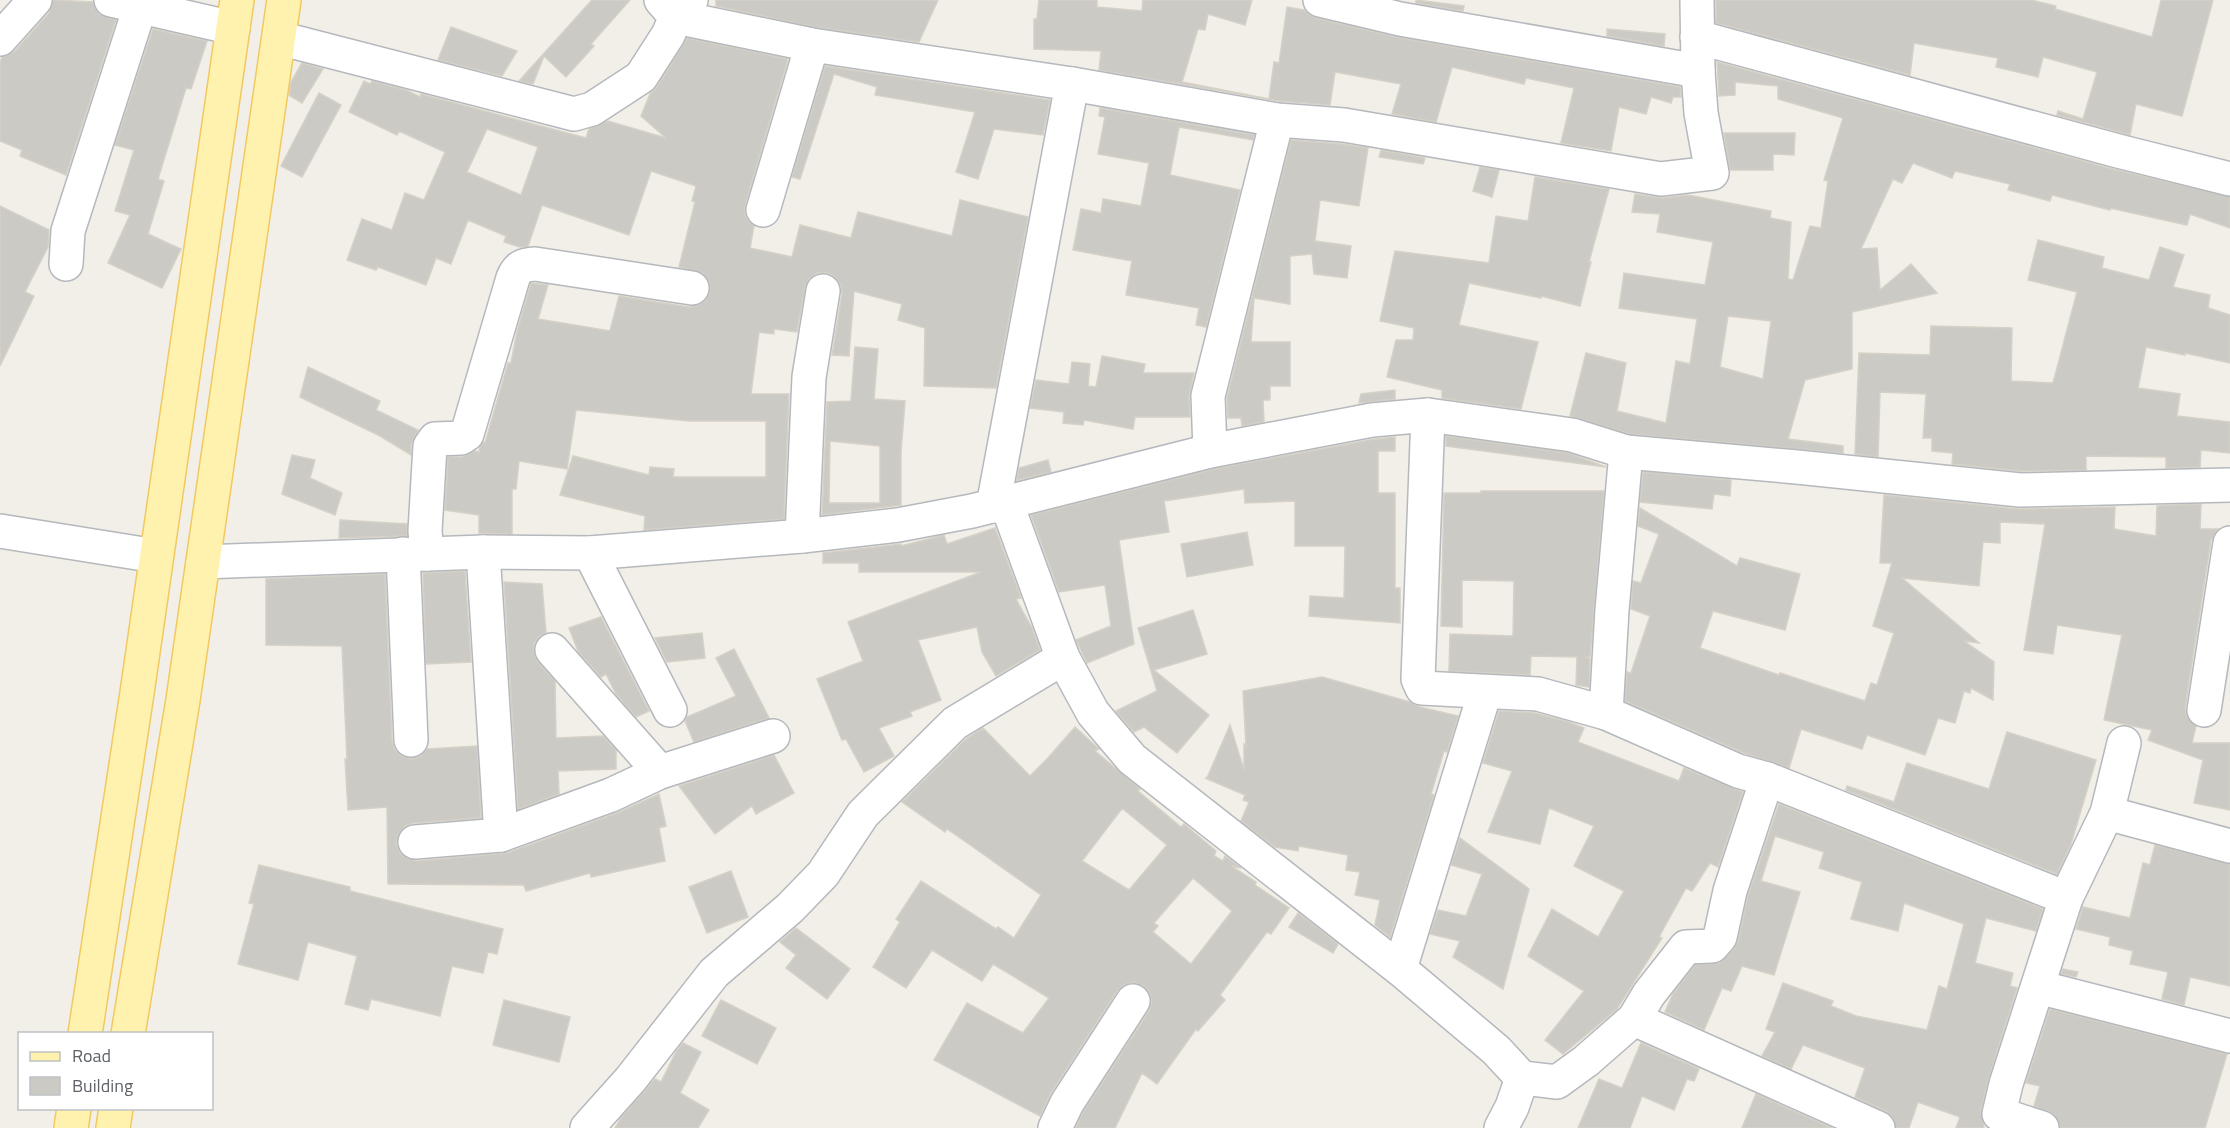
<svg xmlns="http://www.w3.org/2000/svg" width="2230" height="1128" font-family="'Titillium Web',sans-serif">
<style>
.building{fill:#cccac5;stroke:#d6d1c6;stroke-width:1.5;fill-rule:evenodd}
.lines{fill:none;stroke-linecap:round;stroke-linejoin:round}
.minor-casing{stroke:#b5b8bc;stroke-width:36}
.major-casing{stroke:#f2c960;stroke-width:36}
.minor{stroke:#fff;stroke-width:33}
.major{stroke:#fff2af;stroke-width:33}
</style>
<rect width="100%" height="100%" fill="#f1efe8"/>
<!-- building -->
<g class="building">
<path d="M53 0 93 2 99 14 116 20 66 175 20 156 22 150 0 141V63L2 57 14 52 49 13Z"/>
<path d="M592 0H630L591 44 594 46 566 77 544 56 533 84 519 81Z"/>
<path d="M716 0H938L919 42 815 27 716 6Z"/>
<path d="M1039 0H1097V7L1142 11 1143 0H1252L1245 25 1208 14 1205 30 1198 29 1182 82 1269 99 1274 62 1279 63 1287 7 1304 10 1308 14 1316 18 1396 37 1680 87 1681 97H1673L1671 103 1651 97 1646 114 1619 107 1611 151 1561 143 1574 88 1526 78 1524 84 1452 67 1436 122 1392 114 1401 84 1335 72 1330 105 1279 101 1099 70 1101 51 1034 49V19H1037Z"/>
<path d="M1416 0 1464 6 1463 11 1416 3Z"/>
<path d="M1716 0H2031L2056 6 2055 9 2152 37 2161 0H2213L2182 116 2136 104 2130 135 2057 115 2058 111 2083 119 2097 72 2043 57 2038 77 1996 67 1998 58 1914 43 1910 75 1716 23Z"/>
<path d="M451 27 517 51 502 76 438 60Z"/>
<path d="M153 29 207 41 191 89 186 88 158 179 164 181 148 234 181 249 162 288 108 263 130 215 115 211 134 150 115 145Z"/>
<path d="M1607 29 1665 34 1664 46 1607 36Z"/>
<path d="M687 38 788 59 745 205V215L749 222 754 226 750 248 792 257 800 225 851 238 858 212 952 236 960 200 1028 217 996 388 924 386 925 328 898 320 902 304 854 291 849 356 832 355 842 294 841 285 834 276 825 272 817 273 809 279 805 287 797 332 774 329V334L759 332 751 394H789L784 519 644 530 645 516 560 495 573 456 649 475 650 467 674 469 673 477H766V421H689L576 410 567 469 519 461 516 489H512V534L479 533V515L445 510 448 457H462L475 451 479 452 480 447 483 442 485 443 508 363H511L517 332 531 283 548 285 538 319 610 331 619 296 689 307 699 305 706 300 710 291 709 281 703 273 679 267 695 202 692 201 696 186 651 171 629 235 542 205 528 246 520 247 504 242 506 236 468 220 451 264 436 258 426 285 378 267 376 270 347 260 362 219 392 230 405 193 424 200 445 152 399 131 397 135 349 112 364 81 370 84 372 81 406 90 420 97 421 94 586 138 589 129 608 121 666 138 641 116 650 94 657 87ZM487 129 538 147 521 195 467 172Z"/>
<path d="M1717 62 2113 169 2230 197V228L2190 214 2187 225 2110 208V210L2052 195 2050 201 2008 190 2010 184 1955 171 1952 178 1913 163 1902 183 1893 179 1861 249 1877 248 1880 290 1911 264 1937 293 1852 312V369L1805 380 1788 439 1843 446V453L1630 434 1570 416 1586 353 1626 363 1617 411 1666 423 1676 361 1690 364 1697 319 1619 308 1624 273 1705 285 1713 242 1657 232 1660 214 1632 212 1635 194 1663 198 1688 195 1771 211 1770 218 1791 222 1788 279 1793 280 1810 226 1821 228 1828 181 1824 180 1843 118 1778 99V86L1735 82V95L1719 96ZM1728 316 1771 321 1763 379 1720 367Z"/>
<path d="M302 63 323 69 302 103 289 95 291 82Z"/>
<path d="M825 66 1050 100 1043 135 994 129 978 179 956 172 975 112 875 95 877 87 834 74 800 179 792 177Z"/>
<path d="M319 93 341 105 302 177 281 166Z"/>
<path d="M1100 108 1254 135 1253 140 1179 127 1170 175 1240 190 1206 327 1196 325 1199 308 1126 295 1132 261 1073 250 1081 209 1101 213 1103 199 1141 206 1149 163 1098 154 1105 117 1099 116Z"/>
<path d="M1724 133H1795L1794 155 1773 154V170H1730Z"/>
<path d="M1291 140 1342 144 1368 148 1359 206 1320 200 1315 241 1351 246 1347 278 1314 274 1312 254 1290 256V304L1254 298 1251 342H1290V386H1270V400H1263L1264 422 1242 426 1241 418H1228L1227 398Z"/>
<path d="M1381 150 1425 158 1423 164 1379 157Z"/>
<path d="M1480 167 1499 170 1492 197 1473 191Z"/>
<path d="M1535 177 1609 189 1589 262H1591L1580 306 1541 296V298L1469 283 1459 325 1538 342 1521 409 1442 398V390L1387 377 1396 340H1413L1414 328 1380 321 1395 251 1489 263 1496 216 1528 221Z"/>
<path d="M0 206 49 230 48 247 25 292 34 296 0 366Z"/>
<path d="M2038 240 2104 257 2102 268 2149 280 2160 247 2184 255 2173 287 2210 295 2208 308 2230 315V363L2185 353V355L2146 347 2138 388 2180 394 2177 416 2230 422V453L2201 450 2200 467 2166 468V457L2086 456V470L2021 471 1952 464 1953 453 1932 451V438H1923L1926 394 1880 392 1878 457 1855 454 1859 353 1930 355 1931 326 2012 328 2011 381 2053 383 2077 292 2028 280Z"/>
<path d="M855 347 878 349 874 399 905 401 901 452V505L822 515 827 402 851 401ZM830 441 880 446V503H829Z"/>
<path d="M1102 356 1145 364 1143 373H1194L1189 396 1190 417H1135L1133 429 1084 420 1083 425 1063 423 1064 412 1030 408 1036 380 1069 384 1072 362 1090 364 1088 386 1096 387Z"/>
<path d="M308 367 380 401 376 410 418 430 411 444V455L380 436 300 397Z"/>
<path d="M1395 390V399L1359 403 1361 394Z"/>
<path d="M1446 436 1568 453 1606 467 1446 446Z"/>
<path d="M1395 437V451H1378V493H1395V588H1400V623L1309 616 1310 596 1344 598 1345 546H1295V501L1245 503 1244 489 1164 501 1169 532 1119 540 1134 644 1087 663 1076 640 1111 626 1105 585 1059 592 1031 515 1214 469 1375 439Z"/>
<path d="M292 455 315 460 310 478 342 493 335 515 282 494Z"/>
<path d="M1048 460 1051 472 1017 480 1019 468Z"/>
<path d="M1643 472 1731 480 1730 496 1714 494 1712 509 1640 502Z"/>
<path d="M1481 491H1604L1590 657H1585L1590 659 1589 687 1576 685 1577 657 1531 656 1530 675 1449 671 1450 634 1513 636 1514 581 1462 580V627L1441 626 1444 493H1481Z"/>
<path d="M1884 495 2018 509 2115 507 2114 529 2156 536 2157 506 2201 504 2200 529H2218L2211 540 2185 708 2187 717 2196 726 2192 743H2230V810L2194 803 2203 760 2148 740 2152 730 2104 720 2122 635 2057 625 2053 654 2024 650 2045 524 2000 522V543L1983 542 1979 586 1902 578 1979 643 1964 641 1994 662 1993 700 1971 688 1970 693 1964 691 1955 723 1938 718 1925 755 1867 735 1862 749 1801 729 1789 768 1744 753 1625 701 1627 672 1631 673 1650 616 1631 609 1633 581 1641 583 1659 534 1638 526 1640 508 1737 566 1740 558 1800 574 1785 630 1713 611 1700 648 1779 675 1780 673 1865 701 1871 683 1877 685 1894 633 1873 626 1892 563H1880Z"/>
<path d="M340 520 407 524V536L339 538Z"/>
<path d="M995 528 1021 598 1016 599 1032 628 1040 650 996 676 982 652 977 627 918 640 941 700 910 712 912 716 879 728 894 756 864 772 846 739 842 740 817 679 863 661 848 622 981 572H859V563H823V553L901 544V546L944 535 947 544Z"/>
<path d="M1247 532 1253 565 1187 577 1181 544Z"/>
<path d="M465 571 471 662 426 664 423 573Z"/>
<path d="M385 574 392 741 395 750 402 756 411 759 421 756 427 749 477 746 481 818 413 823 405 826 398 835 396 844 400 853 408 859 417 861 507 853 617 813 659 794 666 826 659 828 665 861 591 877 590 873 526 891 524 885 388 884 387 807 348 810 345 759H347L342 646 266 645V579Z"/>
<path d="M504 582 542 584 546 633 539 636 534 644V653L538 662 555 681 556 738 603 736 616 750V769L558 771 559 794 518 809Z"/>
<path d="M1193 610 1207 654 1154 670 1209 715 1177 753 1144 727 1134 732 1116 711 1157 691 1138 628Z"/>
<path d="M601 617 649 711 636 717 616 694 606 674 601 677 578 651 569 628Z"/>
<path d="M702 633 705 658 667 662 655 638Z"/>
<path d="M734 649 769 718 694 742 685 721 687 717 736 696 716 658Z"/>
<path d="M1322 677 1410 702 1420 707 1458 716 1447 752 1444 751 1431 794 1434 795 1390 937 1375 925 1380 900 1355 895 1360 872 1346 870 1348 855 1299 846 1298 851 1275 847 1241 821 1249 802 1243 800 1245 795 1205 778H1207L1230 725 1244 770V744L1246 746 1243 691Z"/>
<path d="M1499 711 1535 713 1569 722 1584 728 1578 742 1679 781 1684 768 1743 792 1718 867 1710 863 1692 891 1686 888 1659 937 1662 938 1617 1009 1563 1054 1545 1040 1584 991 1528 956 1552 909 1598 937 1624 891 1574 866 1594 826 1549 808 1540 844 1488 832 1512 771 1483 763Z"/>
<path d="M1075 727 1099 749 1095 751 1140 789 1138 791 1181 827 1184 824 1216 851 1214 856 1223 861 1225 856 1241 868 1231 866 1256 882 1255 885 1289 908 1271 934 1267 932 1220 995 1225 1000 1198 1031 1196 1029 1157 1084 1142 1073 1115 1128H1076L1083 1112 1149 1011 1152 1001 1149 992 1144 986 1133 982 1124 985 1117 991 1051 1093 1040 1116 934 1060 967 1003 1023 1033 1049 998 993 964 982 981 932 950 906 988 873 967 900 922 896 919 921 881 996 929 998 927 1014 938 1041 895 966 842 947 829 945 832 902 802 967 738 983 728 1030 776 1047 759ZM1123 809 1167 845 1129 890 1082 861 1120 811ZM1193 878 1232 911 1191 964 1153 932 1158 926 1154 923Z"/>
<path d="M2007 732 2096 760 2071 844 2057 874 1846 790 1847 786 1894 802 1907 763 1989 789Z"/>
<path d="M774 755 794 793 756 814 752 806 715 834 679 786Z"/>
<path d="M1779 804 2043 909 2036 931 1986 918 1975 963 2013 973 2010 986 2017 988 1988 1080 1981 1110 1984 1128H1956L1960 1117 1918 1102 1909 1128H1896L1893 1118 1886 1111 1855 1097 1865 1068 1803 1045 1791 1069 1762 1056 1775 1032 1766 1029 1783 983 1833 1001 1831 1006 1856 1016 1927 1030 1939 986 1947 989 1964 924 1904 903 1898 931 1851 919 1862 882 1819 868 1824 852 1775 836 1761 881 1800 892 1774 975 1742 966 1731 991 1722 988 1704 1030 1665 1012 1673 994 1695 965 1720 963 1734 949 1738 941 1748 896Z"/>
<path d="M1460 838 1529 889 1503 989 1453 957 1460 941 1430 934 1438 910 1466 916 1482 874 1451 865Z"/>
<path d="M2155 845 2230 864V986L2190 977 2184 1005 2162 999 2168 972 2130 964 2133 951 2109 945 2110 937 2076 929 2083 907 2130 918 2143 863 2150 865Z"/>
<path d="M259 865 350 887V891L503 929 497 954 488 952 483 973 452 966 440 1016 371 999 368 1010 345 1004 357 956 308 942 298 980 238 964 254 904 249 903Z"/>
<path d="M731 871 748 917 707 933 689 887Z"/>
<path d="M1298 913 1338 944 1333 953 1289 927Z"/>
<path d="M796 928 850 969 827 999 786 968 796 955 780 942Z"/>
<path d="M2063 969 2078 972 2076 977 2061 974Z"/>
<path d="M504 1000 570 1017 559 1062 493 1045Z"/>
<path d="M721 1000 776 1028 757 1064 702 1036Z"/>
<path d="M2050 1009 2227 1054 2205 1128H2060L2055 1115 2034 1106 2040 1086 2026 1083Z"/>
<path d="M683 1043 701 1052 680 1093 709 1110 698 1128H615L621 1118 655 1079 661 1082 676 1052Z"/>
<path d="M1641 1043 1699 1069 1694 1081 1687 1079 1674 1110 1642 1096 1630 1128H1578L1599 1079 1622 1088Z"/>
<path d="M1756 1094 1832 1128H1742Z"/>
</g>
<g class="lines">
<defs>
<g id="minor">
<path d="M111 0 233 28"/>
<path d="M661 0 676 17 812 45 1072 84 1277 120 1344 125 1661 179 1712 173 1701 113 1698 71 1697 0"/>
<path d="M1320 0 1400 19 1698 71"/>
<path d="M1697 37 2118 151 2230 179"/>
<path d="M279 38 574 114 592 109 641 77 668 35 676 17 691 0"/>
<path d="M0 39 35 0"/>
<path d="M763 210 812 45"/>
<path d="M66 264 68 231 140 7"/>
<path d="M1428 415 1418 679 1422 688 1538 694 1606 713 1738 771 1767 779 2066 898"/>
<path d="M1210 451 1208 396 1277 120"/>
<path d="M1006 502 1063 658 1093 713 1132 759 1400 969 1496 1050 1522 1078 1557 1082 1586 1061 1634 1019 1649 994 1686 947 1712 946 1720 937 1730 891 1767 779"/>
<path d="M993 506 1072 84"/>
<path d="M0 531 156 556"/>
<path d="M802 536 809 377 823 291"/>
<path d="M483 552 501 835"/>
<path d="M590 553 670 710"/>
<path d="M403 554 411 740"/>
<path d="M427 554 425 531 430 446 435 439 461 438 467 434 513 278C518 266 523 265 535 264L692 288"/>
<path d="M203 562 483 552 590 553 802 536 898 525 972 511 1210 451 1372 420 1428 415 1572 435 1626 452 1797 467 2020 490 2230 485"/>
<path d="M552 650 660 772"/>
<path d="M2204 710 2230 543"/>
<path d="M1606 713 1612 610 1626 452"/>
<path d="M2107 813 2230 846"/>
<path d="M415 842 501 835 611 795 660 772 773 736"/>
<path d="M1400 969 1485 692"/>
<path d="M2038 987 2230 1036"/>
<path d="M1634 1019 1878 1128"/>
<path d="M587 1128 630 1080 714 973 790 908 823 874 863 814 955 723 1063 658"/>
<path d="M1055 1128 1067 1103 1133 1001"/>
<path d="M1501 1128 1512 1107 1522 1078"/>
<path d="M2042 1128 1999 1114 2006 1084 2066 898 2107 813 2124 743"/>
</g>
<g id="major">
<path d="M85 1034 137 693 237 0"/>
<path d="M128 1034 183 700 284 0"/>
<path d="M71 1128 74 1108"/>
<path d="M113 1128 116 1108"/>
</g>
</defs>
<!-- minor casing -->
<use href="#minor" class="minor-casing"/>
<!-- major casing -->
<use href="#major" class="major-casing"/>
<!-- minor -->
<use href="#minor" class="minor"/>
<!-- major -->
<use href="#major" class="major"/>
</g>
<!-- legend -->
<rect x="18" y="1032" width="195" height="78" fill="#ffffff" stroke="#bfc1c3" stroke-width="1.5"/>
<rect x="30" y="1052" width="30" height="9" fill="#fff2af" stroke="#bfc1c3" stroke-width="1.5"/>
<text x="72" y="1062" font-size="18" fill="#5f6368">Road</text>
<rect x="30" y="1077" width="30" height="18" fill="#cccac5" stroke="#bfc1c3" stroke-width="1.5"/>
<text x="72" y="1092" font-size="18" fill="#5f6368">Building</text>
</svg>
